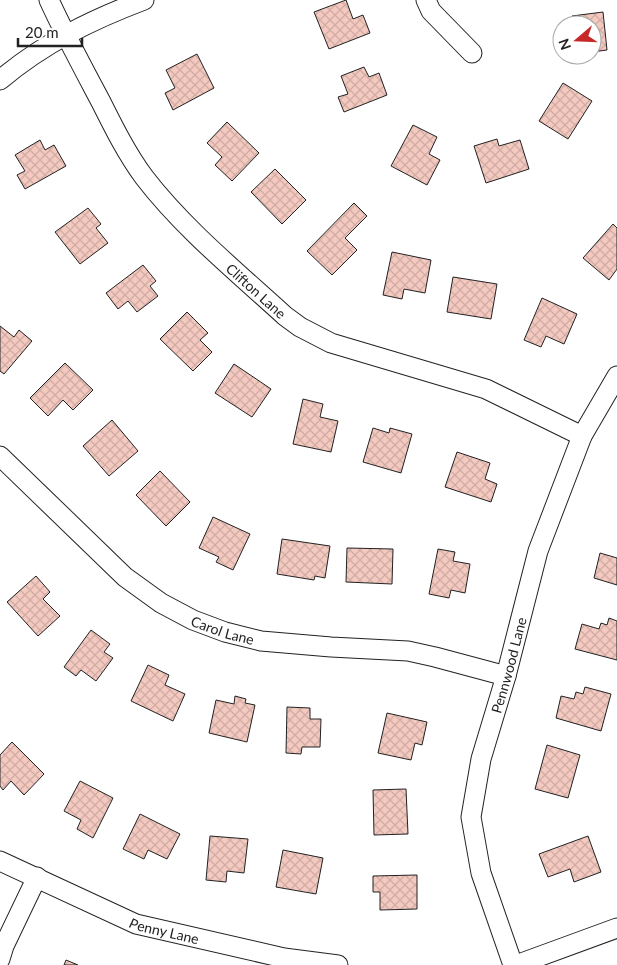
<svg xmlns="http://www.w3.org/2000/svg" width="617" height="965" font-family="Lato,sans-serif">
<style>
.building{fill:url(#building-cross-hatch);stroke:#222}
.lines{fill:none;stroke-linecap:round;stroke-linejoin:round}
.minor-casing{stroke:#222;stroke-width:21}
.minor{stroke:#fff;stroke-width:19}
.labels{text-anchor:middle;dominant-baseline:central;stroke-width:4;stroke-linejoin:round;paint-order:stroke}
.street-label{font-size:14px;fill:#222;stroke:#fff}
</style>
<defs>
<pattern id="building-cross-hatch" width="8" height="8" patternUnits="userSpaceOnUse" patternTransform="scale(1.25)"><rect width="8" height="8" fill="#f3c9c0"/><path d="M0 0l8 8M0 8l8-8" fill="none" stroke="#d0aca5"/></pattern>
</defs>
<rect width="100%" height="100%" fill="#fff"/>
<!-- building -->
<g class="building">
<path d="M346 0 353 19 363 15 370 33 329 49 314 12Z"/>
<path d="M603 12 607 50 592 52V25H574L572 16Z"/>
<path d="M558 32H562V55H567L561 56Z"/>
<path d="M197 54 214 88 173 110 165 93 175 88 166 70Z"/>
<path d="M364 67 369 77 379 73 387 95 344 112 338 97 348 94 341 76Z"/>
<path d="M563 83 592 101 568 139 539 121Z"/>
<path d="M227 122 259 153 232 181 215 165 222 157 207 143Z"/>
<path d="M413 125 437 137 429 154 440 160 427 185 391 166Z"/>
<path d="M497 139 499 146 520 140 529 169 486 183 474 146Z"/>
<path d="M40 140 45 150 54 145 66 166 25 189 17 175 25 171 15 155Z"/>
<path d="M275 169 306 200 282 224 251 192Z"/>
<path d="M354 203 367 216 345 238 357 250 332 275 307 251Z"/>
<path d="M88 208 101 224 96 228 108 243 80 264 55 232Z"/>
<path d="M613 224 617 228V269L609 280 583 258Z"/>
<path d="M392 252 431 260 425 293 404 289 402 299 383 295Z"/>
<path d="M143 265 156 281 150 286 158 296 137 312 128 301 118 309 106 293Z"/>
<path d="M453 277 497 284 491 319 447 312Z"/>
<path d="M542 298 577 314 564 344 546 336 541 347 524 340Z"/>
<path d="M187 312 208 333 200 340 212 352 193 371 160 339Z"/>
<path d="M0 326 14 337 19 330 32 341 4 374 0 371Z"/>
<path d="M65 363 93 390 73 410 63 400 48 416 30 398Z"/>
<path d="M234 364 271 389 252 417 215 393Z"/>
<path d="M303 399 323 404 320 417 338 421 331 452 293 444Z"/>
<path d="M112 420 138 451 109 476 83 446Z"/>
<path d="M373 428 389 433 390 428 412 434 401 473 363 462Z"/>
<path d="M457 452 490 463 485 479 497 484 491 502 445 487Z"/>
<path d="M160 471 190 502 166 526 136 495Z"/>
<path d="M213 517 250 534 233 570 216 562 219 557 199 548Z"/>
<path d="M282 539 330 546 325 578 315 576 314 580 277 574Z"/>
<path d="M347 548 393 549 392 584 346 582Z"/>
<path d="M438 549 455 552 453 561 470 564 465 593 451 590 449 598 429 594Z"/>
<path d="M600 553 617 558V585L594 578Z"/>
<path d="M36 576 50 592 43 599 60 616 38 636 7 602Z"/>
<path d="M609 618 617 621V660L575 649 582 624 599 629 601 623 607 625Z"/>
<path d="M91 630 110 644 104 652 113 658 96 681 81 670 76 676 64 667Z"/>
<path d="M148 665 169 675 165 685 185 694 173 721 131 701Z"/>
<path d="M585 687 611 694 601 731 556 718 561 696 574 699 576 692 583 694Z"/>
<path d="M235 696 246 699 245 703 255 705 247 742 209 733 216 700 234 704Z"/>
<path d="M287 707 310 708V719H321L320 747H302L301 754 286 753Z"/>
<path d="M387 713 427 722 422 745 415 743 411 760 378 753Z"/>
<path d="M12 742 44 774 24 795 11 781 3 790 0 786V755Z"/>
<path d="M547 745 580 755 568 798 535 789Z"/>
<path d="M80 781 113 798 93 838 77 829 81 820 64 811Z"/>
<path d="M406 789 408 834 374 835 373 790Z"/>
<path d="M140 814 180 834 167 859 148 850 144 859 123 849Z"/>
<path d="M210 836 248 839 244 873 227 871 226 882 206 880Z"/>
<path d="M588 836 601 872 574 882 570 869 548 877 539 854Z"/>
<path d="M283 850 323 858 316 894 276 887Z"/>
<path d="M417 875V909L380 910V892H373V876Z"/>
<path d="M66 960 78 965H64Z"/>
</g>
<g class="lines">
<defs>
<g id="minor">
<path id="s1" d="M49 0C65 35 83 68 101 102 114 128 127 154 144 177 183 228 238 273 285 316L300 327 331 343 486 389 582 436"/>
<path d="M426 0 431 11 472 53"/>
<path d="M0 80C44 43 91 20 144 0"/>
<path id="s2" d="M0 456 125 577 161 603 193 620 225 632 261 641 331 647 408 651 435 657 506 676"/>
<path id="s3" d="M0 861 136 924 284 958 338 965"/>
<path d="M0 959 4 946 37 877"/>
<path id="s4" d="M513 965 481 873 471 817 481 759 506 676 538 551 582 436 617 376"/>
<path d="M516 965 617 928"/>
</g>
</defs>
<!-- minor casing -->
<use href="#minor" class="minor-casing"/>
<!-- minor -->
<use href="#minor" class="minor"/>
</g>
<g class="labels">
<!-- street labels -->
<g class="street-label">
<text stroke="none"><textPath href="#s1" startOffset="361">Clifton Lane</textPath></text>
<text stroke="none"><textPath href="#s2" startOffset="286">Carol Lane</textPath></text>
<text stroke="none"><textPath href="#s4" startOffset="311">Pennwood Lane</textPath></text>
<text stroke="none"><textPath href="#s3" startOffset="179">Penny Lane</textPath></text>
</g>
</g>
<!-- north arrow -->
<g transform="translate(577 40) rotate(251)"><circle r="24" fill="#ffffff" stroke="#a7a7a7"/>
<path d="M0-4L9 19L0 12L-9 19Z" fill="#c62828"/>
<text y="-8" font-size="14" font-weight="bold" text-anchor="middle" fill="#222222">N</text>
</g>
<!-- scale -->
<path d="M18 38v8h64v-8" fill="none" stroke="#222222" stroke-width="2.5"/>
<text x="25" y="38" font-size="15" fill="#222222" stroke="#ffffff" stroke-width="4" paint-order="stroke">20 m</text>
</svg>
